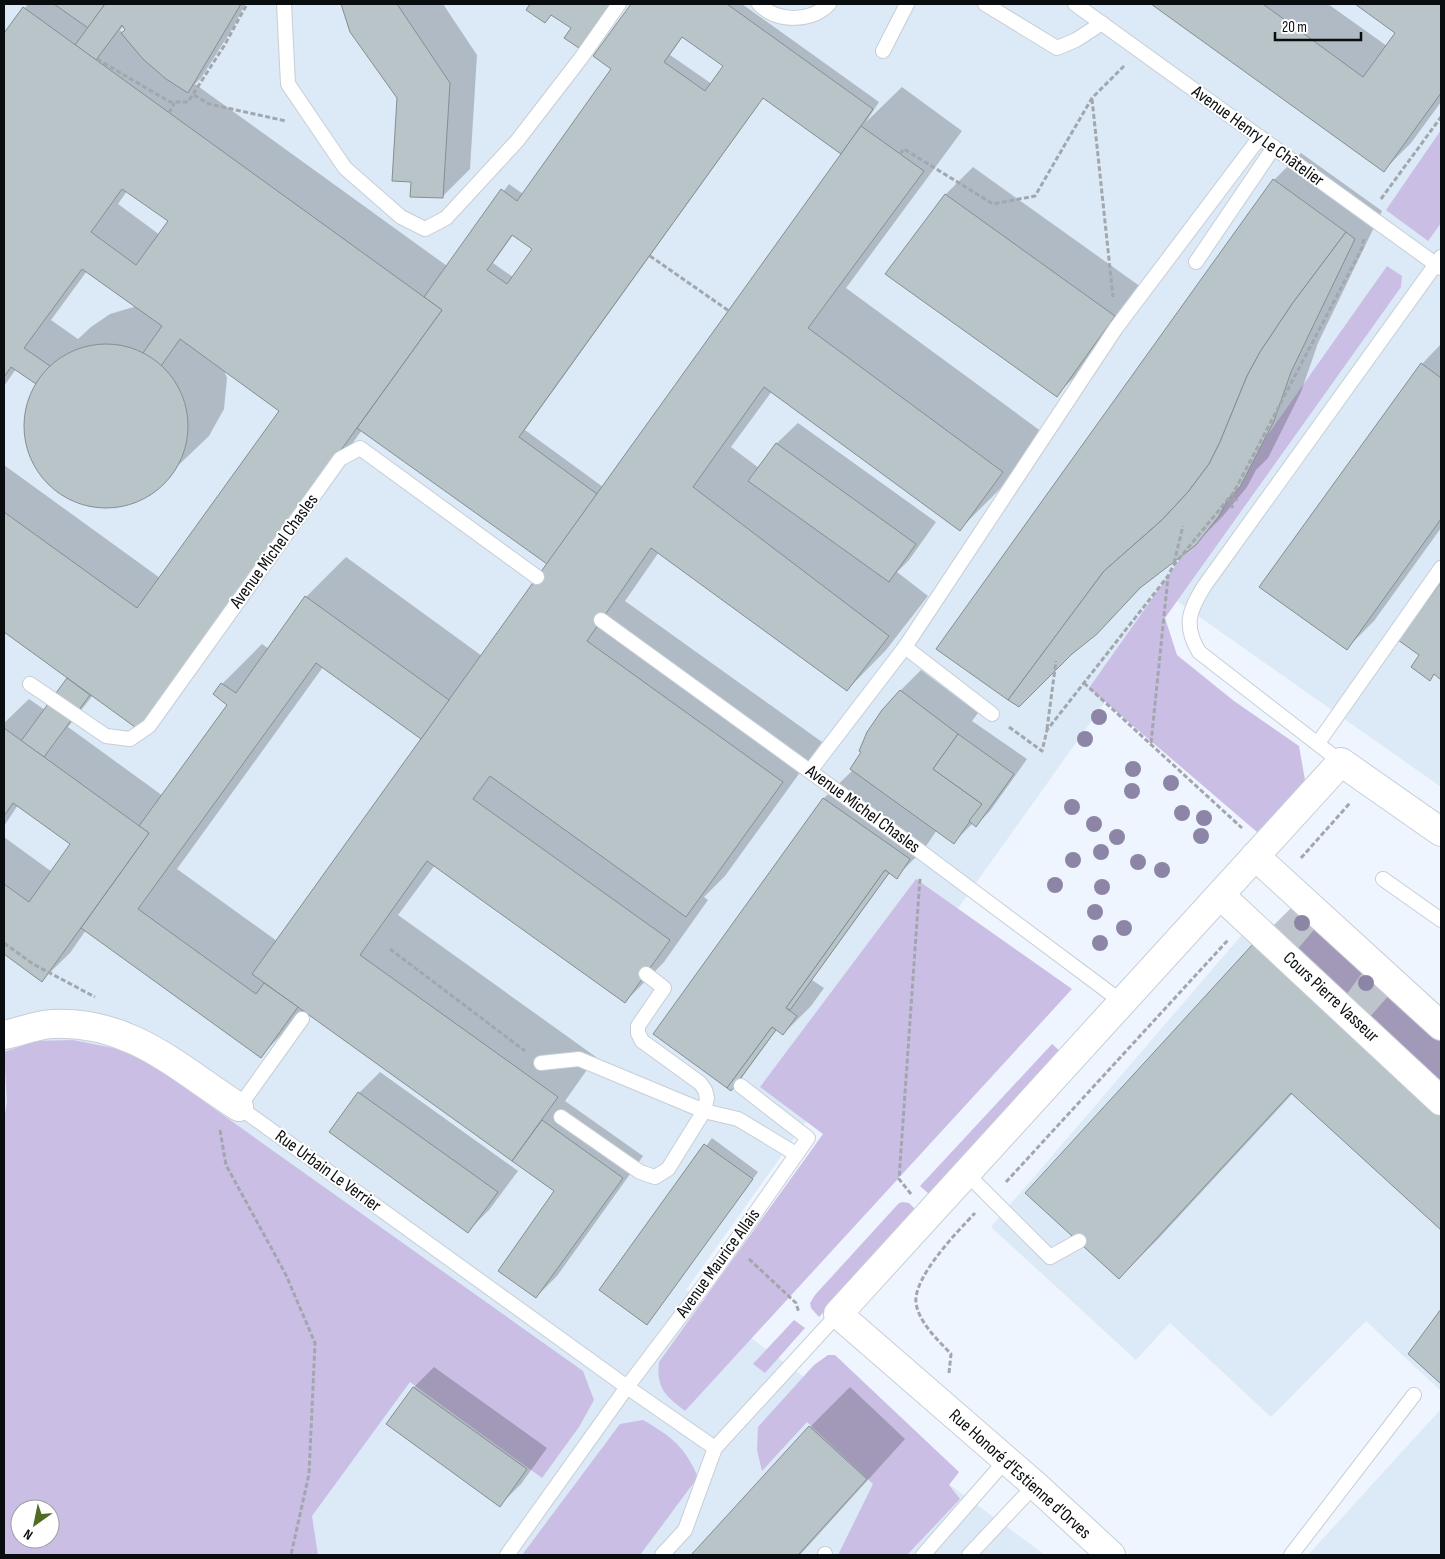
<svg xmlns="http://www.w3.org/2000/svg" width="1445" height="1559" font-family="'Sofia Sans Condensed',sans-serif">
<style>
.built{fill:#dce9f6;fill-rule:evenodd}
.green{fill:#cbbee5;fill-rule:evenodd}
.shadow{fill:#0003;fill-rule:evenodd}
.building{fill:#b9c4c8;stroke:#848e93;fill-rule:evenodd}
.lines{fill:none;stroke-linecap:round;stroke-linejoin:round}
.lane-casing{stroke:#c7ced6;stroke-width:16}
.street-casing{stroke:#c7ced6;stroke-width:30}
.path{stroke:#a2a7ae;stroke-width:3;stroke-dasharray:5 2.5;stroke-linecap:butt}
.lane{stroke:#fff;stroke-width:14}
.street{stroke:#fff;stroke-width:28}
.tree{fill:#8d85a6}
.labels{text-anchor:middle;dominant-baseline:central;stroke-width:4;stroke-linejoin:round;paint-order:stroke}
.street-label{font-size:18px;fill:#0a0d0f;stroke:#fff}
</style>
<rect width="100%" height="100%" fill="#eef5fe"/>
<!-- built -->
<g class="built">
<path d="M4 4H1441V787L1177 601 686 1290 1045 1555H4ZM20 1509H50V1539H20Z"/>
<path d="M1246 930 1441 1114V1391L1366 1321 1271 1417 1170 1323 1136 1360 991 1227Z"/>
<path d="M1441 1409V1555H1308Z"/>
</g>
<!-- green -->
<g class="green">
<path d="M1441 130V223L1428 241 1386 210Z"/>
<path d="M1387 266 1402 276 1401 287 1165 618 1177 655 1234 701 1299 746 1305 780 1290 801 1257 832 1089 688Z"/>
<path d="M916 879 1072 989 685 1411C666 1396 656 1389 659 1362L823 1134 760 1087Z"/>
<path d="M1318 925 1365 969 1344 998 1296 951Z"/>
<path d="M1391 993 1441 1039V1084L1368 1019Z"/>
<path d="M73 1040 118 1049 144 1059 583 1371 594 1400 579 1427 542 1478 410 1382 312 1516 318 1555H4V1119L7 1102 4 1052 36 1041ZM20 1509H50V1539H20Z"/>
<path d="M1052 1044 1061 1052 929 1194 920 1186Z"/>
<path d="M903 1202 909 1203 916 1210 819 1317 811 1308 810 1303 815 1295 899 1203Z"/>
<path d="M794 1320 805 1328 765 1373 753 1364Z"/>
<path d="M828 1355H835L959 1472 949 1485 960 1499 907 1555H838L873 1484 807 1422 762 1471 757 1450 758 1427 814 1365Z"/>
<path d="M643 1420C672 1437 684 1446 698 1477L640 1555H522L620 1424Z"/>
</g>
<!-- shadow -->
<g class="shadow">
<path d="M28 4H245L234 26 201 78 195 84 447 266 509 184 523 194 613 69 594 56 632 4H742L879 102 866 122 902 87 962 131 846 288 1042 432 999 490 960 529 772 391 731 447 759 468 777 443 798 423 936 522 909 560 897 572 928 596 886 650 847 690 659 552 625 601 822 742 725 876 704 897 708 900 664 962 625 1002 435 865 398 915 596 1057 565 1101 643 1156 557 1276 536 1297 556 1191 305 1010 261 1056 86 930 70 953 42 980 4 952V837L52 872 72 844 18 805 4 826V723L29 699 45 710 69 678 4 630V465L160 578 281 410 224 370 227 378 224 409 209 436 145 497 116 506 84 504 57 490 36 466 26 437 28 406 37 383 16 369 4 386V35ZM124 26 126 30 123 33 120 30ZM683 36 725 66 712 84 670 55ZM764 97 843 154 603 487 525 430ZM127 191 170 221 160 235 118 204ZM513 235 533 249 513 277 493 263ZM87 271 137 306 110 314 91 327 78 339 51 320ZM362 430 548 563 482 656 346 557 306 597 269 649 262 644 222 684 215 694 229 704 163 796 68 727 93 695 166 701ZM323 667 423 739 277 941 177 869Z"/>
<path d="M343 4H443L477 55 470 169 443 196 412 181 398 98Z"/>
<path d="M531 4H621L579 47 572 28 552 14 545 22 528 9Z"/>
<path d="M1153 4H1328L1387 46 1397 33 1357 4H1441V102L1411 143 1384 170Z"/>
<path d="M1301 153 1382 211 1318 343 1301 392 1268 458 1256 470 1247 487 1223 516 1195 544 1147 581 1096 633 1274 180Z"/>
<path d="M973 167 1141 287 1084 368 1056 395 945 195Z"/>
<path d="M1441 344V528L1374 621 1346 649 1422 364Z"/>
<path d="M1441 584V678L1435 674 1430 679 1421 655 1400 640Z"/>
<path d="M921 670 978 713 972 721 1027 759 990 811 976 825 973 823 954 842 937 830 924 849 896 877 890 872 812 980 824 988 811 1006 783 1034 777 1029 738 1083 655 1033 824 798 853 770 900 691Z"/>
<path d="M1293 906 1441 1042V1229L1293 1093 1159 1238 1119 1278 1254 945Z"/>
<path d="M380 1072 518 1171 489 1210 468 1231 359 1093Z"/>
<path d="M712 1138 758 1172 647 1324 601 1290Z"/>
<path d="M1441 1311V1383L1410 1353Z"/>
<path d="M434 1367 547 1448 521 1484 500 1505 413 1388Z"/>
<path d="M850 1387 905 1439 800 1555H693L810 1427Z"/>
</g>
<!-- building -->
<g class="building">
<path d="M54 4H105L88 28Z"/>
<path d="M105 4H241L188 93 166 79 143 59 121 33 125 30 122 25 96 60 75 45Z"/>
<path d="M341 4H397L450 83 443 198 410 197 411 182 392 181 397 98 350 32Z"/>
<path d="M530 4H610L579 48 564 38 571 28 551 15 545 23 526 10Z"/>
<path d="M631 4H727L873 109 841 154 763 98 519 437 597 494 547 564 357 428 442 310 424 297 501 189 517 201 611 69 593 56ZM682 37 723 66 705 91 664 62ZM512 235 532 249 507 284 487 270Z"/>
<path d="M1151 4H1263L1363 77 1395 33 1355 4H1441V93L1384 172Z"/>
<path d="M23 7 442 310 139 730 4 632V512L137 608 279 411 180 339 161 366 143 353 162 326 82 269 24 348 50 366 36 384 11 367 4 377V33ZM122 189 168 221 136 265 91 232Z"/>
<path d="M861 126 924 171 808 328 1003 472 960 531 764 387 693 487 889 636 847 691 651 548 587 641 783 782 686 917 490 776 473 799 670 940 625 1003 427 861 360 955 558 1097 512 1161 252 974Z"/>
<path d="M1273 179 1346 232 1292 304 1260 352 1247 376 1220 442 1209 464 1188 492 1162 520 1104 571 1008 700 936 649Z"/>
<path d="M945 194 1115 316 1057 397 885 274Z"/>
<path d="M1346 232 1355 239 1291 372 1274 421 1240 487 1228 499 1219 516 1196 545 1140 588 1097 634 1072 654 1019 707 1008 700 1104 571 1162 520 1188 492 1209 464 1220 442 1247 376 1260 352 1292 304Z"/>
<circle cx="106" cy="426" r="82"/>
<path d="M1421 363 1441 378V519L1347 650 1259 587Z"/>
<path d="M776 443 916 544 889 582 748 481Z"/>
<path d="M1441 582V680L1434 674 1430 681 1411 667 1419 655 1398 640Z"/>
<path d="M305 596 449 700 421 739 316 663 138 909 256 994 264 983 298 1007 261 1058 81 928 149 833 139 826 227 705 213 694 221 683 236 693Z"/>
<path d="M67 678 90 695 44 757 21 741Z"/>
<path d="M900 690 958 734 933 769 982 804 954 844 850 769 861 752 859 751 867 732 882 710Z"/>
<path d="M4 728 149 833 42 982 4 954V884L29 902 70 844 13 803 4 816Z"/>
<path d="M958 734 1014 774 976 827 969 821 982 804 933 769Z"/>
<path d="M823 798 910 859 897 879 885 870 786 1008 797 1016 783 1035 772 1027 727 1088 653 1034Z"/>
<path d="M885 870 889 873 790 1010 786 1008Z"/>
<path d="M1253 944 1441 1117V1230L1291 1093 1119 1279 1025 1193Z"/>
<path d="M772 1027 776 1030 731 1091 727 1088Z"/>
<path d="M358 1092 498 1192 468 1233 329 1132Z"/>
<path d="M542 1120 623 1178 536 1298 498 1271 554 1191 512 1161Z"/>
<path d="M704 1144 753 1179 647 1325 599 1290Z"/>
<path d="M1441 1309V1384L1408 1354Z"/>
<path d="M413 1387 527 1469 500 1507 386 1424Z"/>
<path d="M809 1426 867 1479 798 1555H691Z"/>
</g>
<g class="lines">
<defs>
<g id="lane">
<path d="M284 4 288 84 345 168 401 217 425 229 446 218 517 141 581 58 619 4"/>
<path d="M759 4C777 23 811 22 829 4"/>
<path d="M985 4 1057 48 1076 40 1102 23"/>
<path d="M1075 4 1441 268"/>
<path d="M883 51 907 4"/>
<path d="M1196 262 1274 147"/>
<path d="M601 620 917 849 1122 1002"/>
<path d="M905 647 992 714"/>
<path d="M30 684 106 736 130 739 149 726 340 459 360 448 537 577"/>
<path d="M1318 743 1441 568"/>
<path d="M1341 762 1199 652C1183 625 1189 610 1205 585L1441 257"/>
<path d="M810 771 905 647 1116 328 1260 137"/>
<path d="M1383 879 1441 920"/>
<path d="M302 1019 239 1107 627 1387 715 1448"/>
<path d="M541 1063 579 1059 704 1111 738 1119 796 1154"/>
<path d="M561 1117 640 1172 655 1177 668 1169 704 1111 707 1098 705 1090 700 1083 642 1041 638 1033V1026L664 988 646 974"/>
<path d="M966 1173 1050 1257 1079 1241"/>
<path d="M507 1555 627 1387 711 1276 808 1138 741 1086"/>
<path d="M662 1555 685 1530 715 1448 838 1314"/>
<path d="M825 1555V1554"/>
<path d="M923 1555 1006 1460"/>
<path d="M969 1555 1035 1485"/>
<path d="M1291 1555 1414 1395"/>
</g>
<g id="street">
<path d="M1255 856 1441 1026"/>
<path d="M1220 895 1441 1101"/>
<path d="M4 1035C19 1032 36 1025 52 1024 130 1020 178 1068 239 1107"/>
<path d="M1111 1555 1035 1485 838 1314 1341 762 1441 832"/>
</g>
</defs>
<!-- lane casing -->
<use href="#lane" class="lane-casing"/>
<!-- street casing -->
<use href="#street" class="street-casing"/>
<!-- path -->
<g class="path">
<path d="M97 59 170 102H188L224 46 247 4"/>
<path d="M194 95 209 104 286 121"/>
<path d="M1092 99 1113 297"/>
<path d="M169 113 174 103"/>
<path d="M900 154 904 149 993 204 1035 196 1092 98 1124 66"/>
<path d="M1381 199 1441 117"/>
<path d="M650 256 729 311"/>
<path d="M1233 508 1228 499 1239 500"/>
<path d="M1174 563 1183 526"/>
<path d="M1084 683 1242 828"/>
<path d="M1009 727 1042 751 1047 730 1168 576 1173 566 1234 492 1362 248 1364 238"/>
<path d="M1047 729 1056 661"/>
<path d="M1151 743 1168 577"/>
<path d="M1301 858 1350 803"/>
<path d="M4 943 33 964 95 997"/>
<path d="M390 949 525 1051"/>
<path d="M220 1130 226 1165 286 1275 315 1343 309 1474 291 1555"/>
<path d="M1006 1182 1228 940"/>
<path d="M911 1194 899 1179 920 878"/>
<path d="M749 1259 796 1303 799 1313"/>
<path d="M949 1373 951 1354C938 1340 919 1323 916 1303 913 1277 958 1231 975 1213"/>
</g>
<!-- lane -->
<use href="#lane" class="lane"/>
<!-- street -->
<use href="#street" class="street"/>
</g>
<!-- trees -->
<g class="tree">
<circle cx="1099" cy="717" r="8"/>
<circle cx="1085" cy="739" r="8"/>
<circle cx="1133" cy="769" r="8"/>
<circle cx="1171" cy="783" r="8"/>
<circle cx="1132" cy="791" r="8"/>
<circle cx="1072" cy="807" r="8"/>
<circle cx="1182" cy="813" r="8"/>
<circle cx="1204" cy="818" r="8"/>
<circle cx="1094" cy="824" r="8"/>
<circle cx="1201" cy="836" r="8"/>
<circle cx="1117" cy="837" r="8"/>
<circle cx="1101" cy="852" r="8"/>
<circle cx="1073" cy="860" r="8"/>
<circle cx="1138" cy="862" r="8"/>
<circle cx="1162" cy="870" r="8"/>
<circle cx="1055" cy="885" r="8"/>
<circle cx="1102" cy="887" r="8"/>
<circle cx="1095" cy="912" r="8"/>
<circle cx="1302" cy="923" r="8"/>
<circle cx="1124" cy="928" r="8"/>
<circle cx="1100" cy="943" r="8"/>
<circle cx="1366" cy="983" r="8"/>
</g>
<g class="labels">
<!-- street labels -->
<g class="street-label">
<text transform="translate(1258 136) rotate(36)">Avenue Henry Le Châtelier</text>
<text transform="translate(274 551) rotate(-54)">Avenue Michel Chasles</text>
<text transform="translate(863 809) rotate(36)">Avenue Michel Chasles</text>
<text transform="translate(1331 997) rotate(43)">Cours Pierre Vasseur</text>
<text transform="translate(328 1171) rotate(36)">Rue Urbain Le Verrier</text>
<text transform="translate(718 1263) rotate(-54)">Avenue Maurice Allais</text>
<text transform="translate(1020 1474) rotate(42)">Rue Honoré d'Estienne d'Orves</text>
</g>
</g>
<!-- border -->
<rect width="1445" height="1559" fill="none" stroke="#0a0d0f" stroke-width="10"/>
<!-- north arrow -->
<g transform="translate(35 1524) rotate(213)"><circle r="24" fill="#ffffff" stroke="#9d9e9f"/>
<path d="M0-4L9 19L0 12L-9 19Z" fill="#4e6d23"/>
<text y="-8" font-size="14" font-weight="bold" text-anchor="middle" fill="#0a0d0f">N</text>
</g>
<!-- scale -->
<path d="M1275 32v8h86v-8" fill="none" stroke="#0a0d0f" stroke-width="2.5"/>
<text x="1282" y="32" font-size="15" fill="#0a0d0f" stroke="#ffffff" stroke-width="4" paint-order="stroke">20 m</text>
</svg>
